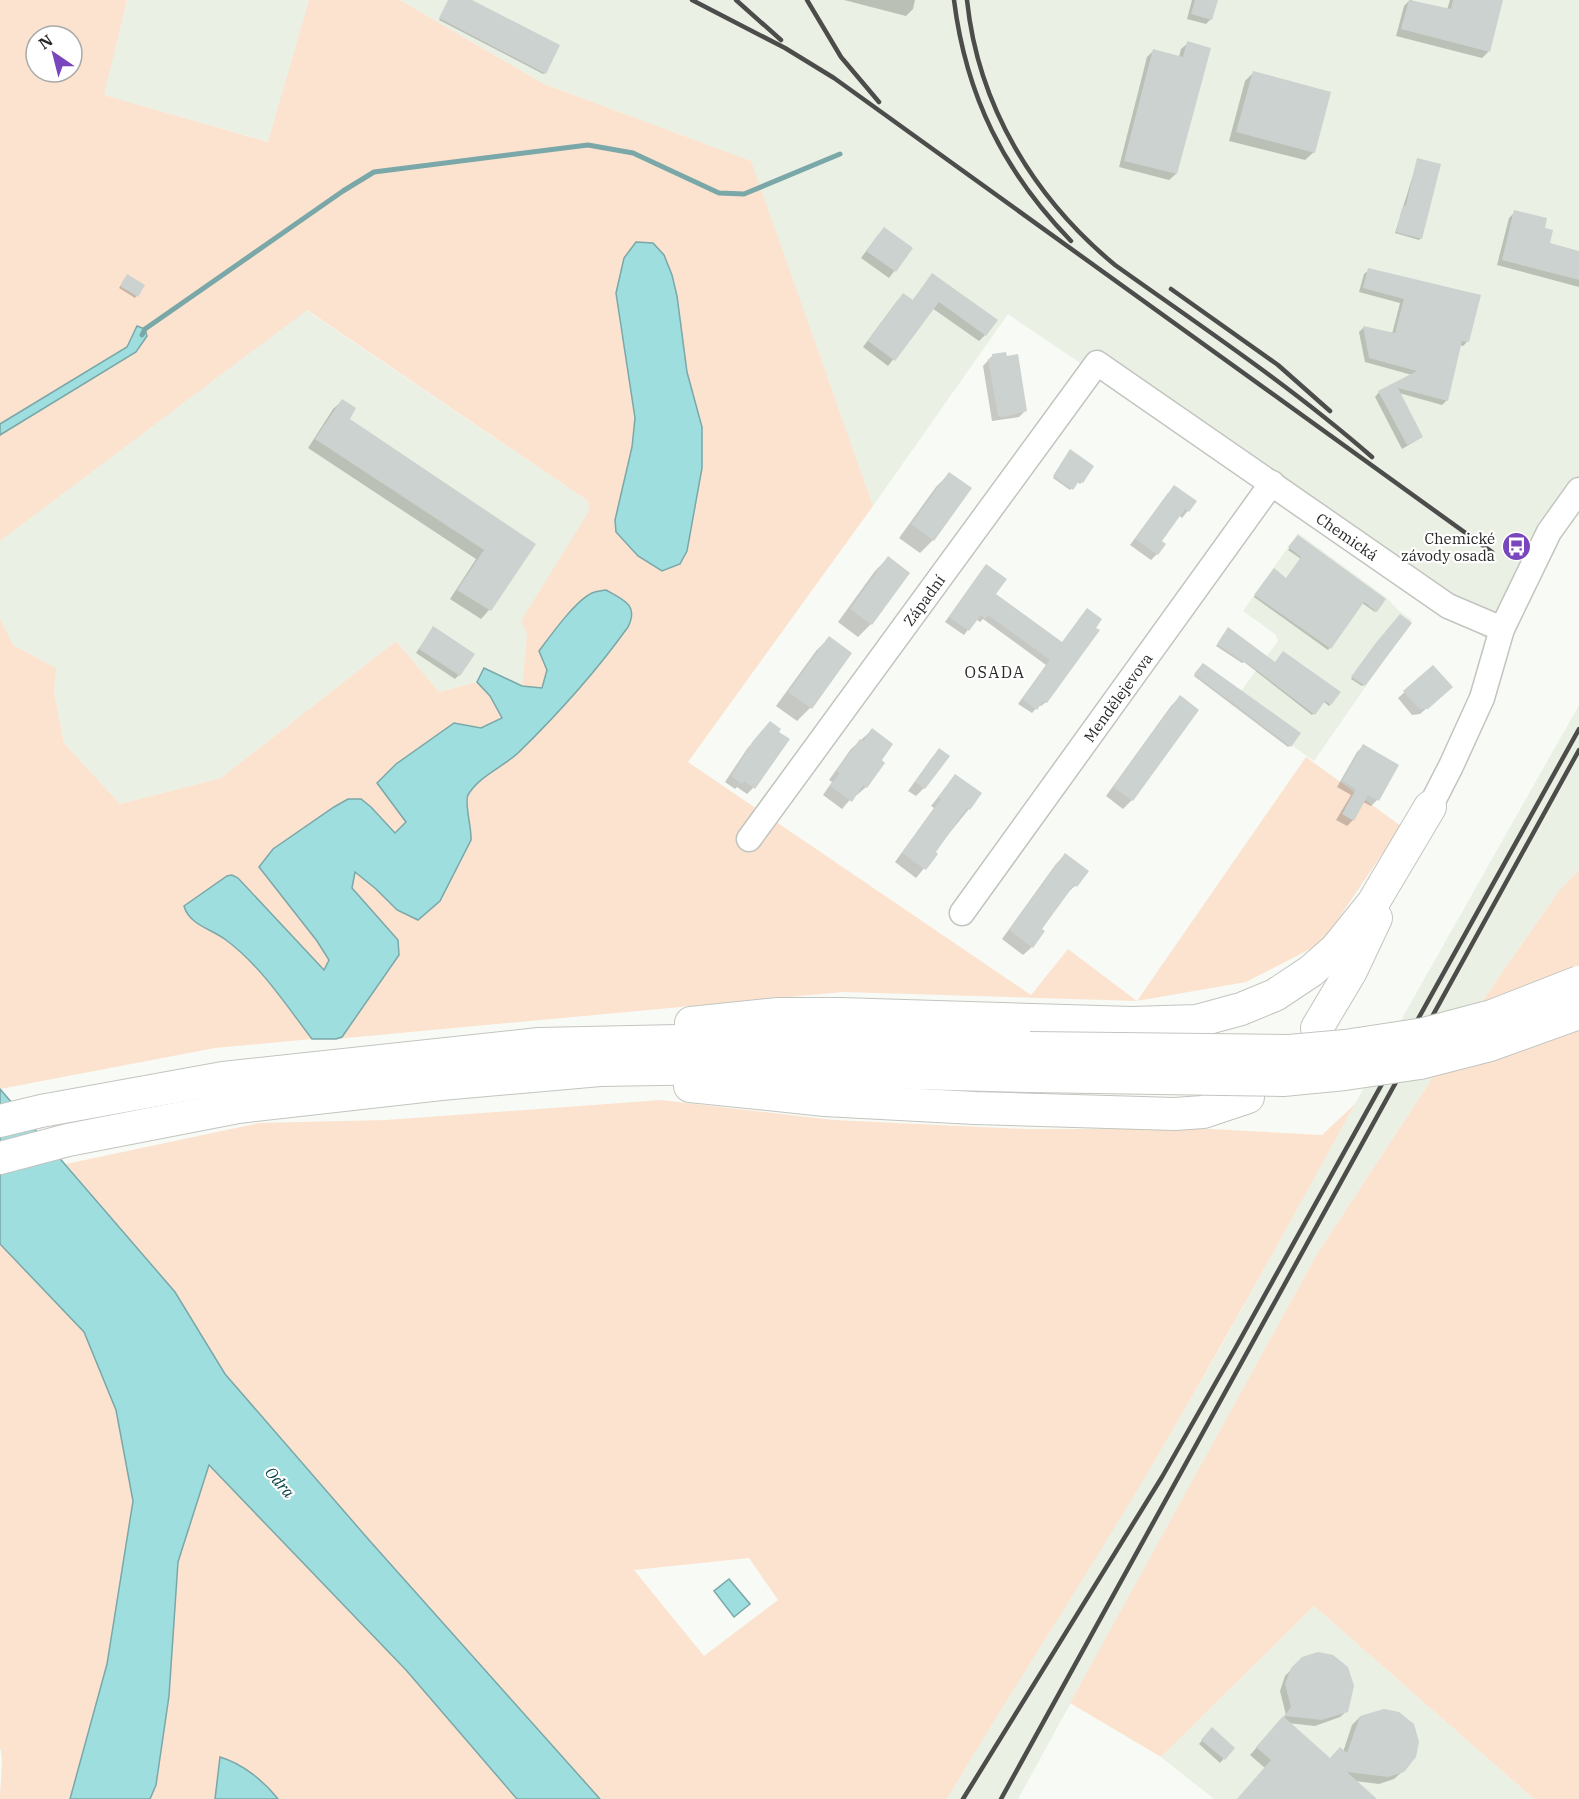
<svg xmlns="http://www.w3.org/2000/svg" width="1579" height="1799" font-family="'IBM Plex Serif',serif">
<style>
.built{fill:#eaf0e4}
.green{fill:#fce3d0;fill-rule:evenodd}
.water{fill:#9ededf;stroke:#7aa7a8;stroke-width:1.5}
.shadow{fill:#0003}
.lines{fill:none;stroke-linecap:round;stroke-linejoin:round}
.stream{stroke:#7aa7a8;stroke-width:5}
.building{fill:#ccd2cf}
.minor-casing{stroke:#c2c5bf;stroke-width:27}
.major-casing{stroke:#c2c5bf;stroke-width:34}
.minor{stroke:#fff;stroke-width:24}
.major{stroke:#fff;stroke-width:32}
.rail{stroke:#4c4d4b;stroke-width:4.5}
.major-bridge-casing{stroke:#c2c5bf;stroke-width:34;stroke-linecap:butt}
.major-bridge{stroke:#fff;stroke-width:32}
.labels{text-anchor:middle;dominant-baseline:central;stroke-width:4.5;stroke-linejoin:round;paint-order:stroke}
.street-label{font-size:15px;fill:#272826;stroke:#fff}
.poi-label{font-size:15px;fill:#272826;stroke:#fff;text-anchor:end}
.neighbourhood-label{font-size:16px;letter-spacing:1.5px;fill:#272826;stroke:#fff}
.water-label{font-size:16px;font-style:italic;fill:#0d4748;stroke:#fff}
</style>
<rect width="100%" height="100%" fill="#f8faf5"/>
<!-- built -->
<g class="built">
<path d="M127 0H309L269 142 103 95Z"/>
<path d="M400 0H1579V506L1562 527 1504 643 1485 638 1272 483 1068 355 1008 314 873 506 750 161 544 84Z"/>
<path d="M306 310 588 501 589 511 527 635 522 686 477 682 439 692 396 641 221 778 120 804 64 743 54 692 55 668 13 645 0 618V541Z"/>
<path d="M1298 533 1387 598 1398 610 1412 620 1314 761 1232 703 1278 641 1275 634 1243 611Z"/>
<path d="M1579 705V870L1558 892 1490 990 1317 1254 1018 1799H947L1006 1699 1149 1470 1222 1345 1409 1006Z"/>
<path d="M1314 1606 1534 1799H1214L1161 1757Z"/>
</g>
<!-- green -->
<g class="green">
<path d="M0 0H127L104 95 268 142 309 0H400L544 84 751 161 873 506 688 762 1031 995 1068 949 1137 1001 1306 757 1401 826 1322 943 1246 982 1137 1001 843 992 336 1039H312L215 1048 0 1089V618L13 645 56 668 54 692 64 743 120 804 221 778 396 641 439 692 477 682 484 668 522 686 527 635 521 621 589 511 588 501 307 310 0 541ZM36 36H72V72H36ZM636 242 652 243 664 255 672 275 677 296 687 372 702 427V468L687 551 680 564 632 447 635 418 634 401 620 325 616 293 624 258Z"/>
<path d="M1579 870V1799H1534L1314 1606 1161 1757 1070 1703 1317 1254 1490 990 1558 892Z"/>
<path d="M661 1100 834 1120 1026 1129H1211L1322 1135 1355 1104C1288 1226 1221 1348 1151 1467 1085 1579 1013 1687 947 1799H600L369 1540 225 1374 175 1292 66 1164 259 1123 386 1120ZM749 1558 778 1600 704 1656 634 1570Z"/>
<path d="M0 1244 84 1332 116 1410 133 1501 107 1664 70 1799H0C0 1787 4 1756 0 1748Z"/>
<path d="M208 1465 406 1670 516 1799H150L156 1784 169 1696 178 1562Z"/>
</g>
<!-- water -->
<g class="water">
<path d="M636 242 653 243 664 255 672 275 677 296 687 372 702 427V468L687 551 680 564 662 571 638 556 616 532 615 520 632 447 635 418 616 293 624 258Z"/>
<path d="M137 326 145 329 147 336 136 352 0 435V424L127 347Z"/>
<path d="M606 590C624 600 639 605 628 627 595 673 558 714 518 753 503 767 479 776 468 795 464 802 472 829 471 840L440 901 418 920 397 910 376 889 355 872 352 888 398 940 399 955 342 1037 336 1039H312C286 1005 261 966 226 940 212 929 189 925 184 906L227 876 232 875 238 878 324 970 329 960 317 941 259 867 273 849 334 807 348 799H361L371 807 395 833 406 822 377 783 396 764 454 723 481 728 502 718 490 696 477 682 484 668 522 686 542 688 547 670 539 651C551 635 575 601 592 593 596 591 601 591 606 590Z"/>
<path d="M0 1089 175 1292 225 1374 369 1540 600 1799H517L406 1670 209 1465 178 1562 169 1696 156 1785 150 1799H70L107 1664 133 1501 116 1410 84 1332 0 1244Z"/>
<path d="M729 1579 750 1604 734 1617 714 1591Z"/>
<path d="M220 1757C243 1764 264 1781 278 1799H215Z"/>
</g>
<!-- shadow -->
<g class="shadow">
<path d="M449 0H469L545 73 543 74 439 20Z"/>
<path d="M844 0H915L913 9 906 16Z"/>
<path d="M1192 0H1216L1211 19 1206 24 1187 19Z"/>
<path d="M1410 0 1447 10 1450 0H1502L1488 52 1482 58 1396 36 1404 6Z"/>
<path d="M1188 43 1209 49 1176 174 1169 180 1119 167 1147 57 1153 51 1179 57 1181 49Z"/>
<path d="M1253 73 1314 152 1305 160 1229 141 1245 81Z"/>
<path d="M1418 159 1421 238 1419 240 1395 233Z"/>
<path d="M1515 212 1543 229 1548 244 1579 252V287L1497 265 1509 218Z"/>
<path d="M878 235 911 249 889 278 861 258Z"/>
<path d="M1369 270 1467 342 1463 346 1459 345 1447 400 1442 405 1399 393 1422 437 1402 449 1375 397 1379 392 1412 375 1365 362 1359 332 1364 327 1392 334 1400 303 1359 292 1364 274Z"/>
<path d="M932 275 985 335 979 341 932 308 888 366 863 347 897 301 903 295 912 301Z"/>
<path d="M125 278 143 286 135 298 119 288Z"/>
<path d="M992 356 1025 411 1019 417 992 421 983 366Z"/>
<path d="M342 401 348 420 534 544 489 610 481 619 450 599 476 559 308 448 333 409Z"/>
<path d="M1069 452 1082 482 1080 484 1077 481 1070 490 1053 478Z"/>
<path d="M949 474 933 540 920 553 899 538 936 487Z"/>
<path d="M1168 493 1195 502 1182 518 1179 515 1160 541 1157 554 1151 560 1130 545Z"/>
<path d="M1298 537 1376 611 1375 612 1362 603 1328 650 1254 597 1274 570 1286 580 1301 559 1288 550Z"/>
<path d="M888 558 871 624 858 637 838 622 875 571Z"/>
<path d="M982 570 994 595 1062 643 1046 702 1041 706 1039 705 1032 713 1018 704 1046 665 983 619 980 622 976 619 964 635 945 622Z"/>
<path d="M1229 629 1275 663 1339 693 1329 706 1323 701 1312 715 1244 662 1242 663 1216 646Z"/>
<path d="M430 632 459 675 455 679 416 653Z"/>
<path d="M829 638 850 653 810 708 797 721 776 706 816 651Z"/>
<path d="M1373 648 1364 685 1362 686 1351 679Z"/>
<path d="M1203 665 1290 746 1288 747 1194 676Z"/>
<path d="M1433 667 1444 693 1420 714 1412 715 1398 698Z"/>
<path d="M1180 697 1132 800 1123 809 1106 796 1171 706Z"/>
<path d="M764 729 753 788 747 794 737 787 735 789 725 782 747 749Z"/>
<path d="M872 730 866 787 857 795 855 794 842 809 823 795 832 782 829 780 851 749Z"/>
<path d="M1363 746 1397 765 1377 800 1371 806 1363 802 1353 820 1347 826 1336 820 1351 795 1337 787 1357 752Z"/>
<path d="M939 750 924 788 916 796 908 791 931 759Z"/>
<path d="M955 776 969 809 934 852 936 854 916 878 895 862 934 808 931 806Z"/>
<path d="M1065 855 1087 871 1075 886 1066 894 1040 929 1032 947 1023 955 1002 939 1056 864Z"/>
<path d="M1303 1658 1347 1711 1340 1717 1315 1726 1288 1723 1330 1760 1343 1752 1352 1725 1360 1717 1403 1771 1394 1779 1379 1784 1355 1781 1375 1799H1238L1265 1768 1250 1755 1286 1715 1280 1691 1285 1676Z"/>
<path d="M1212 1729 1233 1748 1220 1763 1199 1744Z"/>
</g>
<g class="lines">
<!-- stream -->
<path class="stream" d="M142 335 145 329 343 191 374 172 588 145 633 153 719 193 744 194 840 154"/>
</g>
<!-- building -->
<g class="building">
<path d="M448 0H472L560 45 546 74 439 18Z"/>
<path d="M1195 0H1218L1212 20 1191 14Z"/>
<path d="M1409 0 1451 9 1453 0H1503L1490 52 1401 29Z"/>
<path d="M1187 41 1211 48 1177 174 1124 161 1153 49 1183 57Z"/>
<path d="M1253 71 1331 92 1315 153 1236 132Z"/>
<path d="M1417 158 1441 164 1422 239 1396 232 1402 208 1406 205Z"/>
<path d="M1514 210 1547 218 1545 228 1553 230 1550 243 1579 251V280L1502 260Z"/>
<path d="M884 227 913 248 896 272 866 251Z"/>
<path d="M1368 268 1481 295 1469 342 1462 341 1448 401 1398 388 1423 437 1407 445 1378 391 1417 371 1369 358 1363 326 1395 333 1404 299 1363 288Z"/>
<path d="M932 273 998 320 986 336 939 302 895 361 868 341 903 293 913 300Z"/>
<path d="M127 274 145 285 138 297 120 286Z"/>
<path d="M1006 352 1007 356 1018 354 1027 411 1003 417 998 416 988 359 992 358V354Z"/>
<path d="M342 399 356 408 350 419 536 544 491 611 457 590 484 550 315 439Z"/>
<path d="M1070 449 1094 466 1083 483 1079 481 1073 490 1053 476Z"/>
<path d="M949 472 972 488 934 541 911 524Z"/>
<path d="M1174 485 1197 501 1189 512 1185 509 1162 541 1166 544 1158 555 1135 539Z"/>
<path d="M1298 535 1386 599 1377 612 1364 602 1331 649 1254 595 1274 568 1286 578 1301 557 1288 547Z"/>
<path d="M888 556 910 573 872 625 850 609Z"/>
<path d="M986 564 1007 579 996 594 1062 642 1087 608 1102 619 1096 628 1100 630 1047 703 1043 701 1037 710 1022 699 1050 660 988 615 985 619 981 615 969 631 949 617Z"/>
<path d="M1400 614 1412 623 1365 686 1351 677 1375 644Z"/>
<path d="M433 626 475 654 460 676 419 649Z"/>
<path d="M1228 627 1275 662 1283 651 1341 692 1331 705 1325 701 1315 715 1246 662 1245 663 1217 644Z"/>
<path d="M829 636 852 653 812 709 788 692Z"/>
<path d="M1203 663 1301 733 1291 747 1194 674Z"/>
<path d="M1433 665 1453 687 1428 709H1419L1403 691Z"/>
<path d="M1180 695 1199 710 1133 801 1113 787Z"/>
<path d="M770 721 781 729 779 732 790 739 755 789 744 781 742 784 731 776 753 741Z"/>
<path d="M872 728 893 744 882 760 885 763 867 788 863 785 852 802 830 786 840 773 836 771 860 739 863 741Z"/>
<path d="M1363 744 1399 765 1379 801 1368 795 1354 821 1342 814 1356 789 1342 781Z"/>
<path d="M939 748 950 756 925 789 915 782Z"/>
<path d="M955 774 982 793 970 810 967 808 936 852 938 854 926 870 902 853 941 799 938 797Z"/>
<path d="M1065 853 1089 871 1077 887 1074 885 1042 929 1045 931 1033 948 1009 930Z"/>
<path d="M1318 1652 1333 1655 1348 1667 1354 1686 1348 1712 1322 1720 1284 1716 1291 1707 1285 1684 1291 1668 1302 1657Z"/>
<path d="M1384 1709 1399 1712 1414 1724 1419 1742 1416 1757 1404 1772 1388 1777 1347 1772 1377 1799H1237L1271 1760 1256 1747 1283 1716 1330 1758 1340 1747 1347 1753 1360 1716Z"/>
<path d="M1212 1727 1235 1748 1225 1760 1201 1740Z"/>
</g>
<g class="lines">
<defs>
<g id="minor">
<path d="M1430 807 1451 766 1482 698 1502 629 1549 532 1579 490"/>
<path id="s1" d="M749 839 1097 363 1448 606 1502 629"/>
<path id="s2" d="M962 913 1272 483"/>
</g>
<g id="major">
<path d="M691 1023 778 1014H840L1132 1023 1197 1021 1241 1009 1275 995 1311 971 1336 949 1373 903 1430 807"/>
<path d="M1317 1028 1351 971 1376 918"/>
<path d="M690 1086 825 1100 975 1108 1175 1114 1203 1112 1248 1097"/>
<path d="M0 1121 41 1111 223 1078 539 1044 724 1040 1030 1048"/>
<path d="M0 1158 68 1140 238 1107 441 1084 600 1070 720 1068 1029 1076"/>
</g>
</defs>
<!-- minor casing -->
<use href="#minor" class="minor-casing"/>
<!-- major casing -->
<use href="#major" class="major-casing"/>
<!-- minor -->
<use href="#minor" class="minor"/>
<!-- major -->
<use href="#major" class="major"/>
<!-- rail -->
<g class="rail">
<path d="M692 0 785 48 834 78 1492 552"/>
<path d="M736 0 781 40"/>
<path d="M807 0 841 57 879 102"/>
<path d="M954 0C966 96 1004 172 1071 241"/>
<path d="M967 0C978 106 1034 198 1115 265 1202 327 1292 387 1372 457"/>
<path d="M1171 289 1278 365 1330 411"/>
<path d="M963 1799 1162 1477 1236 1347 1579 729"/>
<path d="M1001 1799 1579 750"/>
</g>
<defs>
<g id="major-bridge">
<path d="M1030 1048 1289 1051 1345 1046 1424 1034 1492 1016 1579 982"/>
<path d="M1029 1076 1283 1080 1345 1074 1420 1063 1490 1045 1579 1013"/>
</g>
</defs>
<!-- major-bridge casing -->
<use href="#major-bridge" class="major-bridge-casing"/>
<!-- major-bridge -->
<use href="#major-bridge" class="major-bridge"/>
</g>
<!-- icons -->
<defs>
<symbol id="bus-disc" viewBox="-11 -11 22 22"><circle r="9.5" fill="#7a46bd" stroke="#fff"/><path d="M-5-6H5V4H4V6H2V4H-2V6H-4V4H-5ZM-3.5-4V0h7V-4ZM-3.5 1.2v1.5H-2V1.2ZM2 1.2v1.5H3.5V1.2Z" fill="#fff"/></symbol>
</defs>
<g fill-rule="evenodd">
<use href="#bus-disc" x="1500" y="530" width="33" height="33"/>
</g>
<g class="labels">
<!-- street labels -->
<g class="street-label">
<text stroke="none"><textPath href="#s1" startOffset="894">Chemická</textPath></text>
<text stroke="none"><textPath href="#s1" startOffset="296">Západní</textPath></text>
<text stroke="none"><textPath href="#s2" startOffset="266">Mendělejevova</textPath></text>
</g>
<!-- poi labels -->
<g class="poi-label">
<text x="1495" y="538">Chemické<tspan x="1495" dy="17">závody osada</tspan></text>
</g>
<!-- neighbourhood labels -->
<g class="neighbourhood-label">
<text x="995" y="672">OSADA</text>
</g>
<!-- water labels -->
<g class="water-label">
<text transform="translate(280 1482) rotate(49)">Odra</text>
</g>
</g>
<!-- north arrow -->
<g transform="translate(54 54) rotate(325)"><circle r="28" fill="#ffffff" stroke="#a9a9a8" stroke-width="1.5"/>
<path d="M0-4.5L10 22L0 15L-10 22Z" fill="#7a46bd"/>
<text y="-9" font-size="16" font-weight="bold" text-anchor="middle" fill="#272826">N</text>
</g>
</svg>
